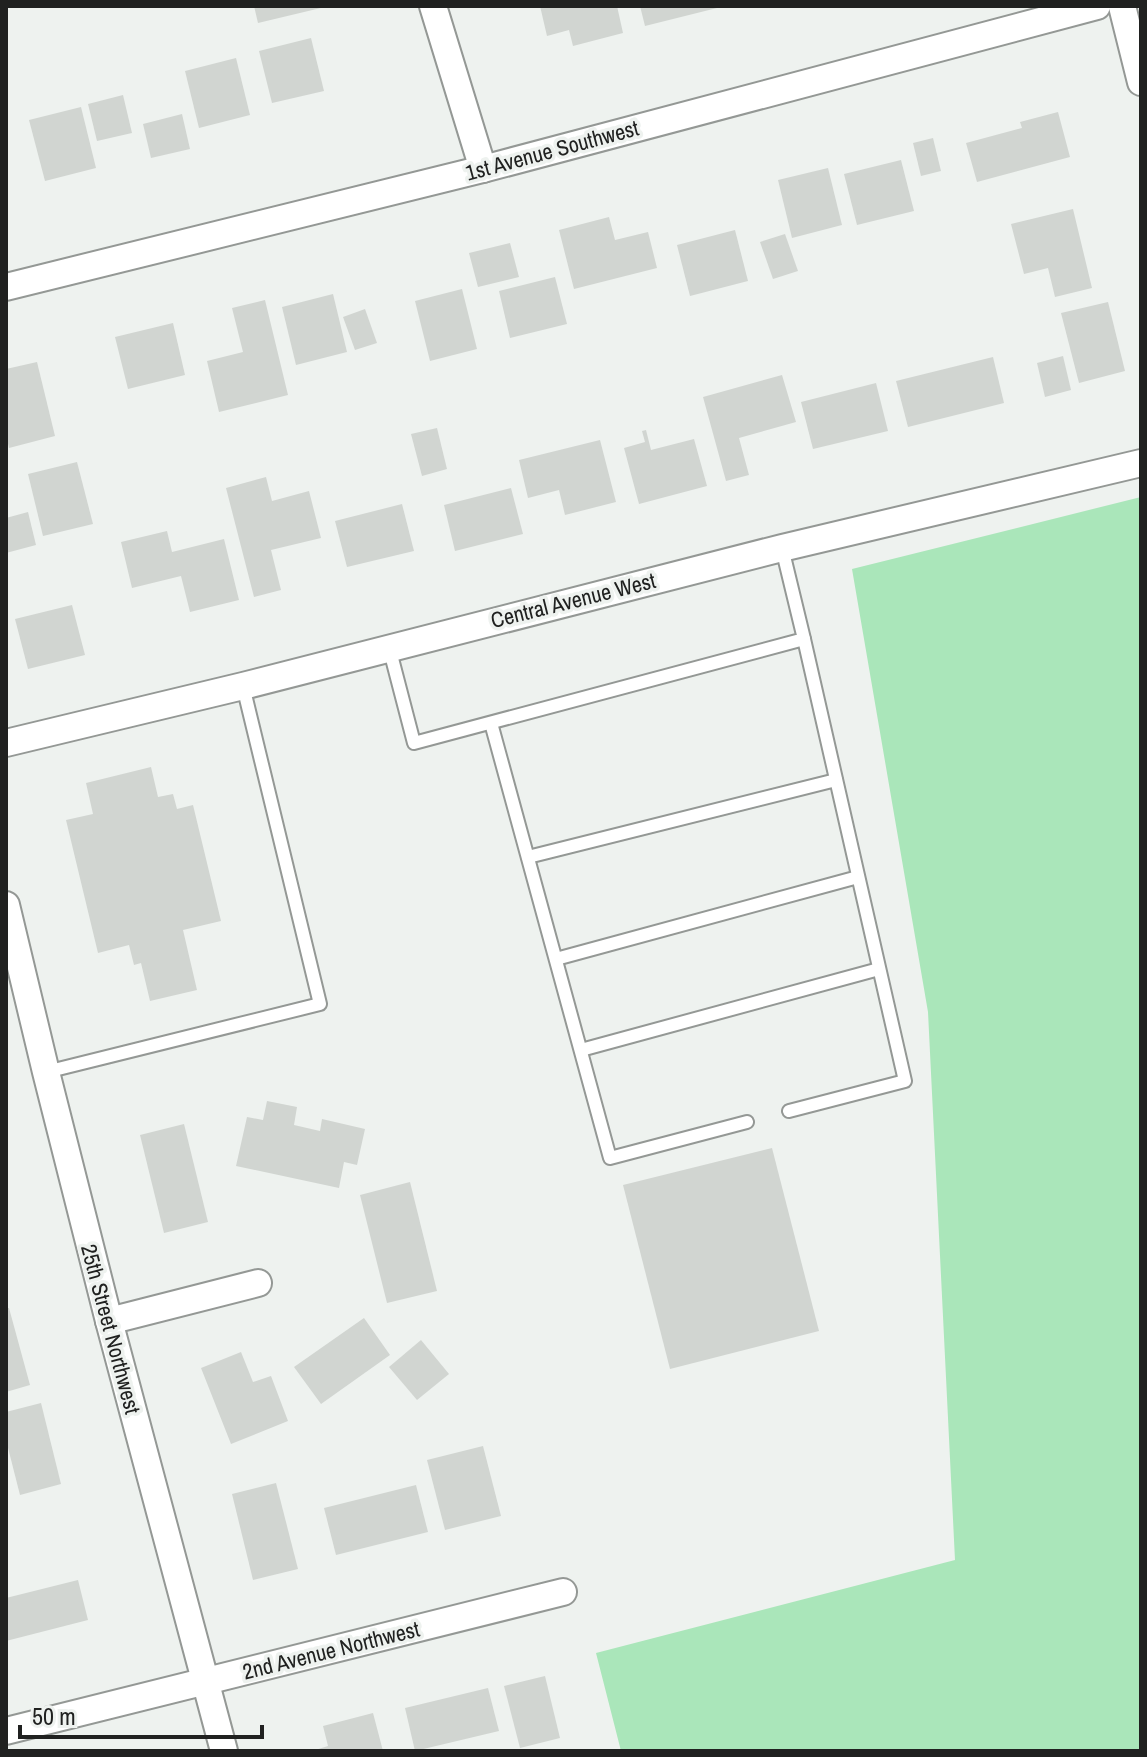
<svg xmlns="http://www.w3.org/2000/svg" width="1147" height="1757" font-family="'Archivo Narrow',sans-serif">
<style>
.green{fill:#aae6ba}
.building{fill:#d1d5d1}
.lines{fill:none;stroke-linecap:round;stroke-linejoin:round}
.service-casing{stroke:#949895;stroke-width:16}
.minor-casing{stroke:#949895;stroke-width:30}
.service{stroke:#fff;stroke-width:12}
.minor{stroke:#fff;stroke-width:26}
.labels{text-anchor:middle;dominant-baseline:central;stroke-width:7;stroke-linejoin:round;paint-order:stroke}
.street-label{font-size:22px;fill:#202120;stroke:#eef2ef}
</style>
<rect width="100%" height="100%" fill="#eef2ef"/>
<!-- green -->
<path class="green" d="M1141 497V1751H621L596 1653 955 1560 928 1012 852 569Z"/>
<!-- building -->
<g class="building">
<path d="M254 6H324L325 7 258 23Z"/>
<path d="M540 6H617L623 33 573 46 569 30 547 36Z"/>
<path d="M640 6H720L721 7 645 26Z"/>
<path d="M311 38 324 91 272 103 259 51Z"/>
<path d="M236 58 250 115 199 128 185 71Z"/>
<path d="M123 95 132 133 97 141 88 104Z"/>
<path d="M81 107 96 168 45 181 29 120Z"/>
<path d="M1058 112 1070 157 977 182 966 143 1022 128 1020 122Z"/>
<path d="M182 114 190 149 151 158 143 124Z"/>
<path d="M933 138 941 171 921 176 913 143Z"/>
<path d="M901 160 914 211 857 225 844 174Z"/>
<path d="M828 168 842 225 792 238 778 180Z"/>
<path d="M1073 209 1092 288 1055 297 1048 268 1024 274 1011 224Z"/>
<path d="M609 217 615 240 648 232 657 268 574 289 559 230Z"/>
<path d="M735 230 748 281 690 296 677 245Z"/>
<path d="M785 234 798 271 773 279 760 242Z"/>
<path d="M510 243 519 277 478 287 469 253Z"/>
<path d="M555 277 567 324 510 338 499 291Z"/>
<path d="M462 289 477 349 430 361 415 301Z"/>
<path d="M333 294 347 352 296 365 282 307Z"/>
<path d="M265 300 288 395 219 412 207 361 243 352 232 308Z"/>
<path d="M1108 302 1125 371 1079 383 1061 313Z"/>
<path d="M365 309 377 343 355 350 343 317Z"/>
<path d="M173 323 185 375 128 389 115 337Z"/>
<path d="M1063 356 1071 390 1045 397 1037 363Z"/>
<path d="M993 357 1004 403 908 427 896 381Z"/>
<path d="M37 362 55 436 9 448 6 435V369Z"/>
<path d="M782 375 796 422 739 438 749 475 726 481 703 397Z"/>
<path d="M876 383 888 431 813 449 801 402Z"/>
<path d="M437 428 447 469 422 476 411 434Z"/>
<path d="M646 430 651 450 694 439 707 486 639 504 624 448 645 442 642 431Z"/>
<path d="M600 440 616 502 565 515 559 490 528 498 519 460Z"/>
<path d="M77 462 93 524 43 536 28 474Z"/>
<path d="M266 477 272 501 309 491 321 538 271 550 281 590 254 597 226 488Z"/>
<path d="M511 488 523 534 455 551 444 505Z"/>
<path d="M402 504 414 551 347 567 335 521Z"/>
<path d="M28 512 36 545 6 553V518Z"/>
<path d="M167 531 172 552 224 539 239 600 190 612 181 576 132 588 121 542Z"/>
<path d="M72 605 85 655 28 669 15 619Z"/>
<path d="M151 767 158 797 173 794 177 809 193 805 221 921 183 930 197 990 150 1001 141 963 134 965 129 945 98 953 66 820 93 814 86 783Z"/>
<path d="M267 1101 297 1107 294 1125 320 1131 322 1119 365 1129 357 1165 344 1162 339 1188 236 1166 247 1117 263 1120Z"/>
<path d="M184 1124 208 1222 164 1233 140 1135Z"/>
<path d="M772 1148 819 1331 670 1369 623 1185Z"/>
<path d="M410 1182 437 1291 387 1303 360 1195Z"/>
<path d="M6 1308H9L30 1385 6 1392Z"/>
<path d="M364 1318 390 1355 321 1404 294 1367Z"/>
<path d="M421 1340 449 1374 417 1400 389 1367Z"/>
<path d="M241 1352 253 1382 271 1376 288 1421 231 1444 201 1368Z"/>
<path d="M41 1403 61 1484 20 1495 6 1440V1412Z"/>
<path d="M483 1446 501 1516 445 1530 427 1460Z"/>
<path d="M276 1483 298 1569 253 1580 232 1494Z"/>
<path d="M416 1485 428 1532 336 1555 324 1508Z"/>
<path d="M78 1580 88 1620 6 1641V1598Z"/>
<path d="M545 1676 560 1738 520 1748 504 1686Z"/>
<path d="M488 1688 499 1731 415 1751 405 1708Z"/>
<path d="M373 1713 383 1751H312L328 1746 323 1726Z"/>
</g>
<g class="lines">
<defs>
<g id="service">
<path d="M389 647 414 743 804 639 782 548"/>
<path d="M491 723 610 1158 747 1122"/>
<path d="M528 857 836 780"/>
<path d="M556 959 858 877"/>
<path d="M581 1050 879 969"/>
<path d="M46 1072 320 1004 243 686"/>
<path d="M789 1111 905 1081 804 639"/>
</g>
<g id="minor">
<path d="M433 6 483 169"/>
<path d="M1122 6 1141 82"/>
<path d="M6 287 483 169 1097 6"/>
<path d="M6 743 243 686 782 548 1141 463"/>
<path d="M6 905 46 1072 109 1321 224 1751"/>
<path d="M109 1321 258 1283"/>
<path d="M6 1731 563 1592"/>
</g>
</defs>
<!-- service casing -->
<use href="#service" class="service-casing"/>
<!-- minor casing -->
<use href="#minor" class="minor-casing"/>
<!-- service -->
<use href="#service" class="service"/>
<!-- minor -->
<use href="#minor" class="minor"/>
</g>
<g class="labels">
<!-- street labels -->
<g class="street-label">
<text transform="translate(552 150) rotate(-15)">1st Avenue Southwest</text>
<text transform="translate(573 600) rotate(-14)">Central Avenue West</text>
<text transform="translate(111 1329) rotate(75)">25th Street Northwest</text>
<text transform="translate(331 1650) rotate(-14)">2nd Avenue Northwest</text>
</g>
</g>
<!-- border -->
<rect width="1147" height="1757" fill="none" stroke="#202120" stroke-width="16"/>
<!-- scale -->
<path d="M20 1725v12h242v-12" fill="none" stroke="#202120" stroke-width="4"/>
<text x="32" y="1725" font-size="24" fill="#202120" stroke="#eef2ef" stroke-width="6" paint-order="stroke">50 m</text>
</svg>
